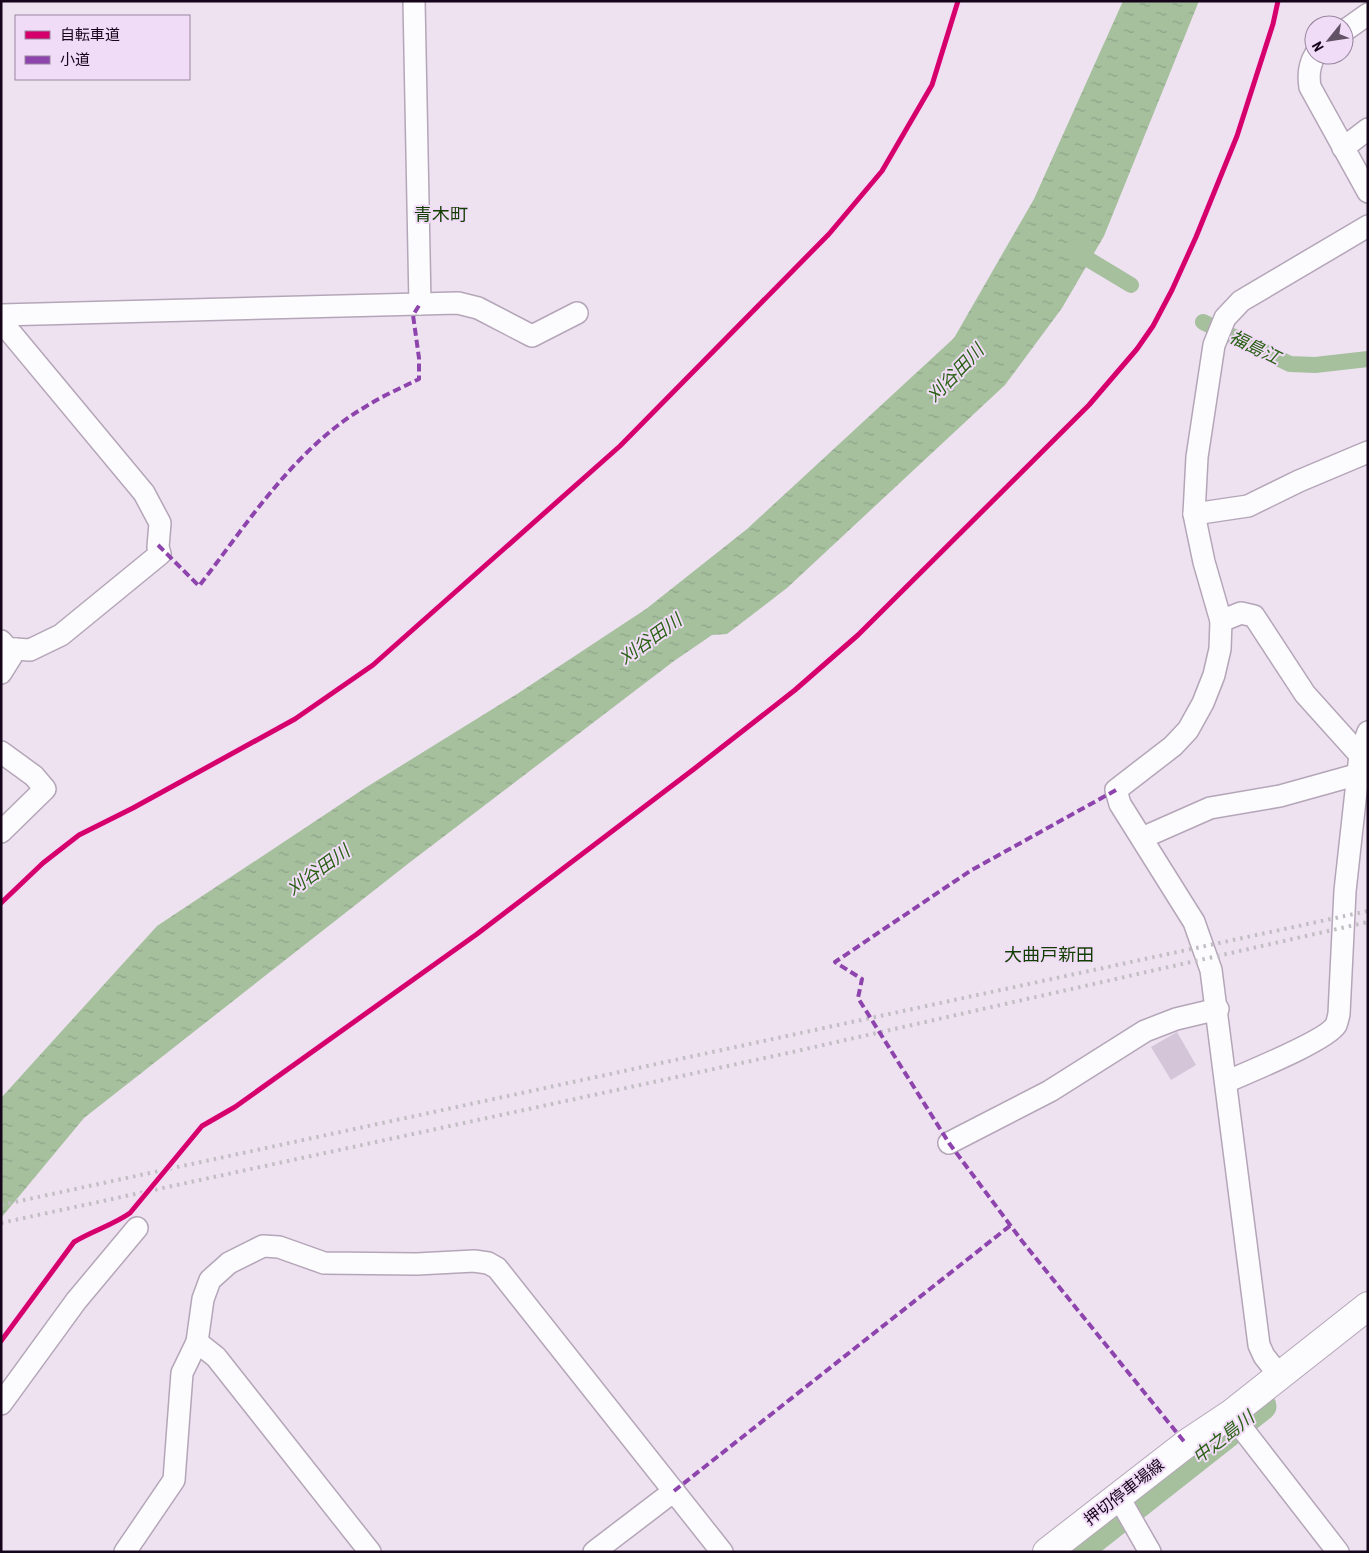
<svg xmlns="http://www.w3.org/2000/svg" width="1369" height="1553" font-family="'Roboto Condensed','Noto Sans JP',sans-serif">
<style>
.water{fill:url(#water-ripples)}
.lines{fill:none;stroke-linecap:round;stroke-linejoin:round}
.canal{stroke:#a6c09e;stroke-width:16}
.river{stroke:#a6c09e;stroke-width:29}
.building{fill:#d4c5d8}
.minor-casing{stroke:#b4a6b8;stroke-width:24}
.major-casing{stroke:#b4a6b8;stroke-width:30}
.minor{stroke:#fcfbfd;stroke-width:21}
.major{stroke:#fcfbfd;stroke-width:28}
.rail{stroke:#c3bec4;stroke-width:4;stroke-dasharray:2.5 5;stroke-linecap:butt}
.quiet{stroke:#8e44ad;stroke-width:4;stroke-dasharray:8 4;stroke-linecap:butt}
.cycleway-casing{stroke:#f1dcf7;stroke-width:8}
.cycleway{stroke:#d6006c;stroke-width:5}
.labels{text-anchor:middle;dominant-baseline:central;stroke-width:4;stroke-linejoin:round;paint-order:stroke}
.street-label{font-size:16px;fill:#15041a;stroke:#f1dcf7}
.neighbourhood-label{font-size:18px;fill:#123d00;stroke:#f1dcf7}
.water-label{font-size:18px;font-style:italic;fill:#296014;stroke:#f1dcf7}
</style>
<defs>
<pattern id="water-ripples" width="26" height="14" patternUnits="userSpaceOnUse" patternTransform="scale(1.25)"><rect width="26" height="14" fill="#a6c09e"/><path d="M2 4q2-2 4 0t4 0M15 11q2-2 4 0t4 0" fill="none" stroke="#8ea388"/></pattern>
</defs>
<rect width="100%" height="100%" fill="#eee2f1"/>
<!-- water -->
<path class="water" d="M1123 1H1199L1104 236 1062 308 1005 385 787 588 727 634 712 635 674 661 409 863 84 1118 1 1218V1098L157 926 365 788 517 694 646 609 747 529 954 338 1034 199Z"/>
<g class="lines">
<!-- canal -->
<g class="canal">
<path d="M1071 249 1131 285"/>
<path d="M1203 322 1290 364 1315 365 1368 359"/>
</g>
<!-- river -->
<path class="river" d="M1077 1552 1262 1406"/>
</g>
<!-- building -->
<path class="building" d="M1177 1032 1196 1065 1171 1080 1151 1047Z"/>
<g class="lines">
<defs>
<g id="minor">
<path d="M414 1 420 304"/>
<path d="M1344 31 1368 14"/>
<path d="M1315 55C1309 65 1308 75 1310 87L1368 192"/>
<path d="M1343 148 1368 129"/>
<path d="M1 315 458 303 478 308 532 336 577 313"/>
<path d="M1 321 144 493 160 523 158 547 160 554 61 635 30 650 14 649 10 651 1 641"/>
<path d="M1194 514 1248 506 1299 481 1368 452"/>
<path d="M1221 621 1241 613 1254 616 1305 694 1368 764"/>
<path d="M1 673 16 649"/>
<path d="M1 752 34 776 45 789 1 832"/>
<path d="M1142 838 1210 808 1280 796 1359 774"/>
<path d="M1226 1082C1246 1073 1326 1041 1336 1025 1337 1023 1338 1018 1339 1014L1345 891 1360 755 1368 732"/>
<path d="M949 1143 1050 1091 1145 1031 1176 1019 1218 1009"/>
<path d="M197 1342 216 1357 370 1552"/>
<path d="M1279 1375 1264 1356 1259 1345 1211 970 1194 922 1120 804 1116 790 1173 746 1188 730 1203 703 1214 675 1220 649 1221 621 1204 562 1194 514 1197 457 1214 345 1225 318 1241 301 1368 226"/>
<path d="M1 1404 76 1301 137 1228"/>
<path d="M1231 1414 1338 1552"/>
<path d="M1118 1496 1150 1552"/>
<path d="M125 1552 174 1480 182 1373 197 1342 203 1299 210 1280 229 1263 263 1246 279 1247 324 1263 417 1264 474 1261 488 1263 497 1268 722 1552"/>
<path d="M594 1552 674 1491"/>
</g>
<path id="major" d="M1047 1552 1186 1444 1231 1414 1368 1306"/>
</defs>
<!-- minor casing -->
<use href="#minor" class="minor-casing"/>
<!-- major casing -->
<use href="#major" class="major-casing"/>
<!-- minor -->
<use href="#minor" class="minor"/>
<!-- major -->
<use href="#major" class="major"/>
<!-- rail -->
<g class="rail">
<path d="M1 1205 1368 911"/>
<path d="M1 1223 788 1053 1368 922"/>
</g>
<!-- quiet -->
<g class="quiet">
<path d="M158 545 199 586C248 523 294 449 365 407 382 396 401 388 419 379V358L413 315 420 304"/>
<path d="M1116 790 970 871 835 962 862 979 858 998 949 1143 1022 1241 1186 1444"/>
<path d="M674 1491 1011 1225"/>
</g>
<defs>
<g id="cycleway">
<path d="M1 903 43 863 79 835 133 808 295 719 373 665 620 446 829 234 882 171 932 85 958 1"/>
<path d="M1 1341 74 1242C92 1231 113 1225 130 1213L202 1126 235 1107 477 934 694 769 795 690 858 635 1089 405 1137 349 1153 326 1172 290 1196 237 1237 136 1273 24 1278 1"/>
</g>
</defs>
<!-- cycleway casing -->
<use href="#cycleway" class="cycleway-casing"/>
<!-- cycleway -->
<use href="#cycleway" class="cycleway"/>
</g>
<g class="labels">
<!-- street labels -->
<g class="street-label">
<text transform="translate(1124 1492) rotate(-38)">押切停車場線</text>
</g>
<!-- neighbourhood labels -->
<g class="neighbourhood-label">
<text x="441" y="214">青木町</text>
<text x="1049" y="954">大曲戸新田</text>
</g>
<!-- water labels -->
<g class="water-label">
<text transform="translate(1255 347) rotate(26)">福島江</text>
<text transform="translate(955 373) rotate(-46)">刈谷田川</text>
<text transform="translate(650 639) rotate(-36)">刈谷田川</text>
<text transform="translate(318 870) rotate(-36)">刈谷田川</text>
<text transform="translate(1223 1437) rotate(-38)">中之島川</text>
</g>
</g>
<!-- border -->
<rect width="1369" height="1553" fill="none" stroke="#15041a" stroke-width="5"/>
<!-- legend -->
<rect x="15" y="15" width="175" height="65" fill="#f1dcf7" stroke="#99869f"/>
<rect x="25" y="31" width="25" height="8" fill="#d6006c" stroke="#99869f"/>
<text x="60" y="40" font-size="15" fill="#15041a">自転車道</text>
<rect x="25" y="56" width="25" height="8" fill="#8e44ad" stroke="#99869f"/>
<text x="60" y="65" font-size="15" fill="#15041a">小道</text>
<!-- north arrow -->
<g transform="translate(1329 40) rotate(240)"><circle r="24" fill="#f1dcf7" stroke="#99869f"/>
<path d="M0-4L9 19L0 12L-9 19Z" fill="#615265"/>
<text y="-8" font-size="14" font-weight="bold" text-anchor="middle" fill="#15041a">N</text>
</g>
</svg>
